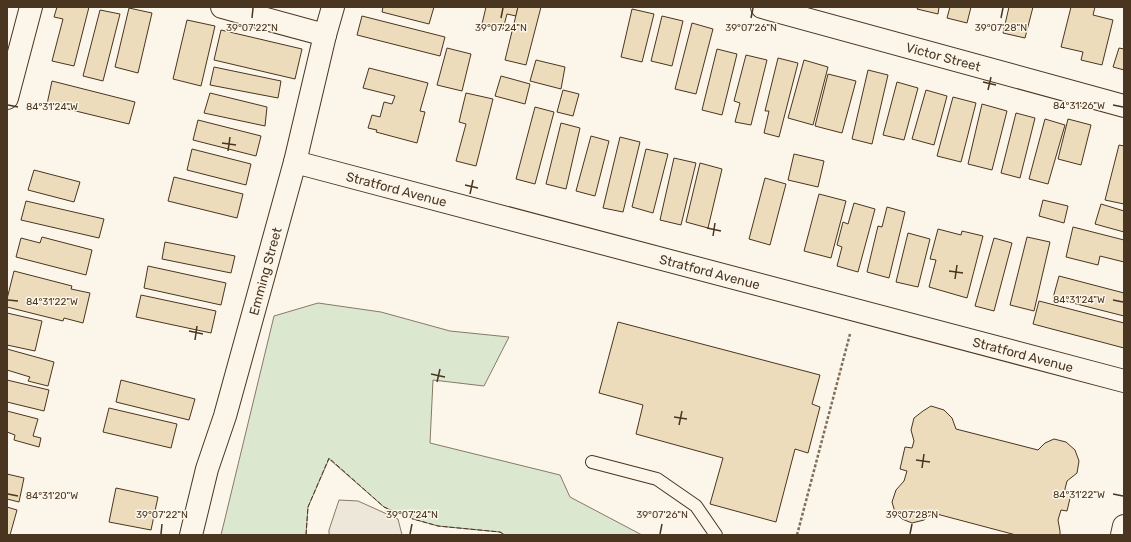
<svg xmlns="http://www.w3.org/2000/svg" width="1131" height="542" font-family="Rubik,sans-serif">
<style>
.green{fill:#dce7d0;stroke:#887966}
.parking{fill:#ede7d9;stroke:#887966}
.building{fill:#ecdcbc;stroke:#4a3520}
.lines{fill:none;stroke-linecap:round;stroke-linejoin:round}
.service-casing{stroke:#4a3520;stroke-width:14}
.minor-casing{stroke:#4a3520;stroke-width:24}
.tertiary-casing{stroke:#4a3520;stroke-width:24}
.path{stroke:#7f6f5c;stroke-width:2.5;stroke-dasharray:3 2;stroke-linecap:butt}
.service{stroke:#fbf6e9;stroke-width:12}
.minor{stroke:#fbf6e9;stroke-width:22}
.tertiary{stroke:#fbf6e9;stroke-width:22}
.fence{stroke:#4a3520;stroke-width:1;stroke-dasharray:5 2;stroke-linecap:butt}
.ticks{fill:none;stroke:#4a3520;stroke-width:1.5}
.labels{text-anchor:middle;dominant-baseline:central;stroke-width:3;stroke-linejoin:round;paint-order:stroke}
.street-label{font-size:13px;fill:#4a3520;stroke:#fbf6e9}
.ticks-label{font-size:10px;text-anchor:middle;fill:#4a3520;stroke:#fbf6e9;stroke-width:3;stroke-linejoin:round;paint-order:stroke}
</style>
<rect width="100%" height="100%" fill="#fbf6e9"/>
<!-- green -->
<path class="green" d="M318 303 381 312 450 331 509 337 484 386 433 380 430 443 560 475 570 497 642 535H505L500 532 438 526 406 517 384 507 329 459 308 507 306 535H221L274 316Z"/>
<!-- parking -->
<path class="parking" d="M339 500 358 501 398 519 402 535H329V530Z"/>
<!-- building -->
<g class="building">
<path d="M57 7H89L74 66 52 61 63 19 54 17Z"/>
<path d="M383 7H434L429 24 382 12Z"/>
<path d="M486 7H518L516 16 507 14 503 29 482 24Z"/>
<path d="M518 7H541L526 65 505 60Z"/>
<path d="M918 7H939L938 14 917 9Z"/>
<path d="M950 7H971L967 23 947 18Z"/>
<path d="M1009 7H1033L1025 38 1003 33Z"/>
<path d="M1071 7H1095L1093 15 1113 20 1102 65 1081 60 1083 52 1061 47Z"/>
<path d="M129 8 152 13 138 73 115 67Z"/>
<path d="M632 9 654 14 642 62 621 57Z"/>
<path d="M100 10 120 14 103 81 83 76Z"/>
<path d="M362 16 445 37 440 56 357 35Z"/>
<path d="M662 16 683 21 672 66 651 61Z"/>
<path d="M187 20 215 26 201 86 173 79Z"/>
<path d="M692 23 713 29 696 94 675 89Z"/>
<path d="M221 30 302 49 295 79 214 60Z"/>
<path d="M447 48 471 54 462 91 437 85Z"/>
<path d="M1119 48 1124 49V70L1113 67Z"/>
<path d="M717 49 737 54 722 115 702 110Z"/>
<path d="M746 55 767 60 751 125 735 122 740 103 734 101Z"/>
<path d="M778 58 798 63 779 137 764 133 769 111H765Z"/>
<path d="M536 60 565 67 561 89 530 81Z"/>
<path d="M804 60 828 67 813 125 788 118Z"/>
<path d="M214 67 281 81 278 98 210 85Z"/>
<path d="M369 68 428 83 420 111 425 112 417 143 376 132 377 130 368 128 372 115 380 117 384 102 392 104 395 96 363 88Z"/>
<path d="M868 70 888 75 872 144 852 139Z"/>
<path d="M828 74 856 81 842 133 815 126Z"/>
<path d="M501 76 530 84 525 104 495 96Z"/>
<path d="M52 81 135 102 129 124 47 104Z"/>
<path d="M897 82 918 88 904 140 883 135Z"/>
<path d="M563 90 579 94 573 116 557 112Z"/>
<path d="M926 90 947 96 934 145 912 139Z"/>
<path d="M210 93 267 107 265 126 204 113Z"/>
<path d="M466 93 493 99 476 166 456 161 466 124 459 122Z"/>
<path d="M953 97 976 103 961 162 937 156Z"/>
<path d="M982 104 1007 111 992 170 968 164Z"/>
<path d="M535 107 554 112 535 184 516 179Z"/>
<path d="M1016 113 1035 118 1020 178 1001 173Z"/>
<path d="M1045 119 1065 125 1048 184 1029 179Z"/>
<path d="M1068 119 1091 125 1081 165 1058 159Z"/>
<path d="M198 120 261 136 256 156 193 140Z"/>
<path d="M561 123 580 128 566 189 546 184Z"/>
<path d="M591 136 609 141 595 196 576 191Z"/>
<path d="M620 137 640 142 623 212 603 208Z"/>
<path d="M1119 145 1124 146V204L1105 200Z"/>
<path d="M192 149 251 164 246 185 187 170Z"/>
<path d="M646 149 668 154 653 213 632 207Z"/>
<path d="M794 154 824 161 818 187 788 180Z"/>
<path d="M674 158 696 163 681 225 660 220Z"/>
<path d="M700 163 722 169 708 228 686 222Z"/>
<path d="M34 170 80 182 74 202 28 190Z"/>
<path d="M174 177 243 194 237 218 168 201Z"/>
<path d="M765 178 786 184 770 245 749 239Z"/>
<path d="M819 194 846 201 831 258 804 251Z"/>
<path d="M1043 200 1068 206 1064 223 1039 216Z"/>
<path d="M26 201 104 219 99 238 21 220Z"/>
<path d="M854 203 875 209 858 272 837 266 842 247 837 245 843 222 848 224Z"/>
<path d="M1101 204 1124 211V232L1095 224Z"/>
<path d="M887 207 905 212 889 278 867 272 878 226 882 227Z"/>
<path d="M1073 227 1124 240V262L1100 256 1098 265 1066 257Z"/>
<path d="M938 229 961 235 962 231 983 236 967 298 929 287 936 260 930 259Z"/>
<path d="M908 233 930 239 918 287 896 282Z"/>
<path d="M42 237 92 250 86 275 16 257 21 238 40 243Z"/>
<path d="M1027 237 1050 242 1034 311 1010 305Z"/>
<path d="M994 238 1012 243 994 311 975 306Z"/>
<path d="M165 242 235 256 231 273 162 259Z"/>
<path d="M148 266 226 283 221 305 144 288Z"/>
<path d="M14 271 72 286 71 289 90 293 83 323 64 318 63 321 7 307V299Z"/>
<path d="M1059 276 1124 293V316L1053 298Z"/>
<path d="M141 295 216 311 211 333 136 317Z"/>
<path d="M1039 301 1124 323V348L1033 324Z"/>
<path d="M7 313 42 321 35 351 7 345Z"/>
<path d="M618 322 820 375 812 404 820 407 808 453 795 449 776 522 710 504 723 458 636 434 643 405 599 393Z"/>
<path d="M7 349 54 362 48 386 28 381 30 377 7 370Z"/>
<path d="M7 380 49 390 44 411 7 402Z"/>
<path d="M121 380 195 399 189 420 116 402Z"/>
<path d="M931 406 944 410 952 418 956 429 1038 450 1045 443 1054 439 1066 442 1075 450 1079 461 1077 473 1067 481 1064 493 1071 494 1067 511 1061 510 1058 520 1060 531V535H1016L933 513 924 520 912 523 902 519 895 512 892 502 896 490 904 481 907 471 900 469 905 447 912 448 914 441 911 430 914 418 923 411Z"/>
<path d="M109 408 177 424 171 448 103 432Z"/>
<path d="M7 411 38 419 33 436 41 438 39 447 14 440 15 435 7 432Z"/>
<path d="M7 474 24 478 19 502 7 499Z"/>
<path d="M116 488 158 497 151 530 109 522Z"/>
<path d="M7 507 17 510 10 535H7Z"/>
</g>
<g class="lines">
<defs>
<path id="service" d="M592 462 657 479 696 506 716 535"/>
<g id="minor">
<path d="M222 7 325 35"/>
<path id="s1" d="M762 7 1124 106"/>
<path d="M7 98 31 7"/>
<path id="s2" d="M295 162 1124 381"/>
<path id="s3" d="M191 535 207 469 225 416 295 162 325 35 333 7"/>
</g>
<path id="tertiary" d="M1122 535 1124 526"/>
</defs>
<!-- service casing -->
<use href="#service" class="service-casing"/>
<!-- minor casing -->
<use href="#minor" class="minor-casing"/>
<!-- tertiary casing -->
<use href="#tertiary" class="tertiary-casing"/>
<!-- path -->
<path class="path" d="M797 535 850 334"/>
<!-- service -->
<use href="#service" class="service"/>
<!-- minor -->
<use href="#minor" class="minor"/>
<!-- tertiary -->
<use href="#tertiary" class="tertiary"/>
<!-- fence -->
<path class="fence" d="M306 535 308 507 329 458 384 507 406 517 438 526 500 532 505 535"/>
</g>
<!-- ticks -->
<path class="ticks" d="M252 18 253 8M501 18 503 8M751 18 753 8M1001 18 1003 8M983 82 996 85M988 90 991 77M8 105 18 107M1113 105 1123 107M222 143 236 145M228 151 230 137M465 185 478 188M470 194 473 180M707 228 721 231M713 236 715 223M949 271 963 273M955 279 957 265M8 300 18 301M1113 300 1123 302M189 331 203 334M195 340 197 326M431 374 445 377M437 382 440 369M674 417 687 419M679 425 682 411M916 460 930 462M922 468 924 454M8 494 18 496M1113 494 1123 496M161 534 162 524M410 534 412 524M660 534 662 524M910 534 912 524"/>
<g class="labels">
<!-- street labels -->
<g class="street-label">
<text stroke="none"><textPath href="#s1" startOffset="188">Victor Street</textPath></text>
<text stroke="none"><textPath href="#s2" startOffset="105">Stratford Avenue</textPath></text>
<text stroke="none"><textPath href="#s2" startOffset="429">Stratford Avenue</textPath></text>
<text stroke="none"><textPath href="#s3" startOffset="274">Emming Street</textPath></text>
<text stroke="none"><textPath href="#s2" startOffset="753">Stratford Avenue</textPath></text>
</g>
</g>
<g class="ticks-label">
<text x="252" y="31">39°07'22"N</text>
<text x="501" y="31">39°07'24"N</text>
<text x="751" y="31">39°07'26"N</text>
<text x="1001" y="31">39°07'28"N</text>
<text x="1079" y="109">84°31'26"W</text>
<text x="52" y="110">84°31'24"W</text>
<text x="1079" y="303">84°31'24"W</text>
<text x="52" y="305">84°31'22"W</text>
<text x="1079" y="498">84°31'22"W</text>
<text x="52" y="499">84°31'20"W</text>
<text x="162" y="518">39°07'22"N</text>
<text x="412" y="518">39°07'24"N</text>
<text x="662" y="518">39°07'26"N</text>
<text x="912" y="518">39°07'28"N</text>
</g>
<!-- border -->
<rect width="1131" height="542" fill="none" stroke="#4a3520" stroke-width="16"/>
</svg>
